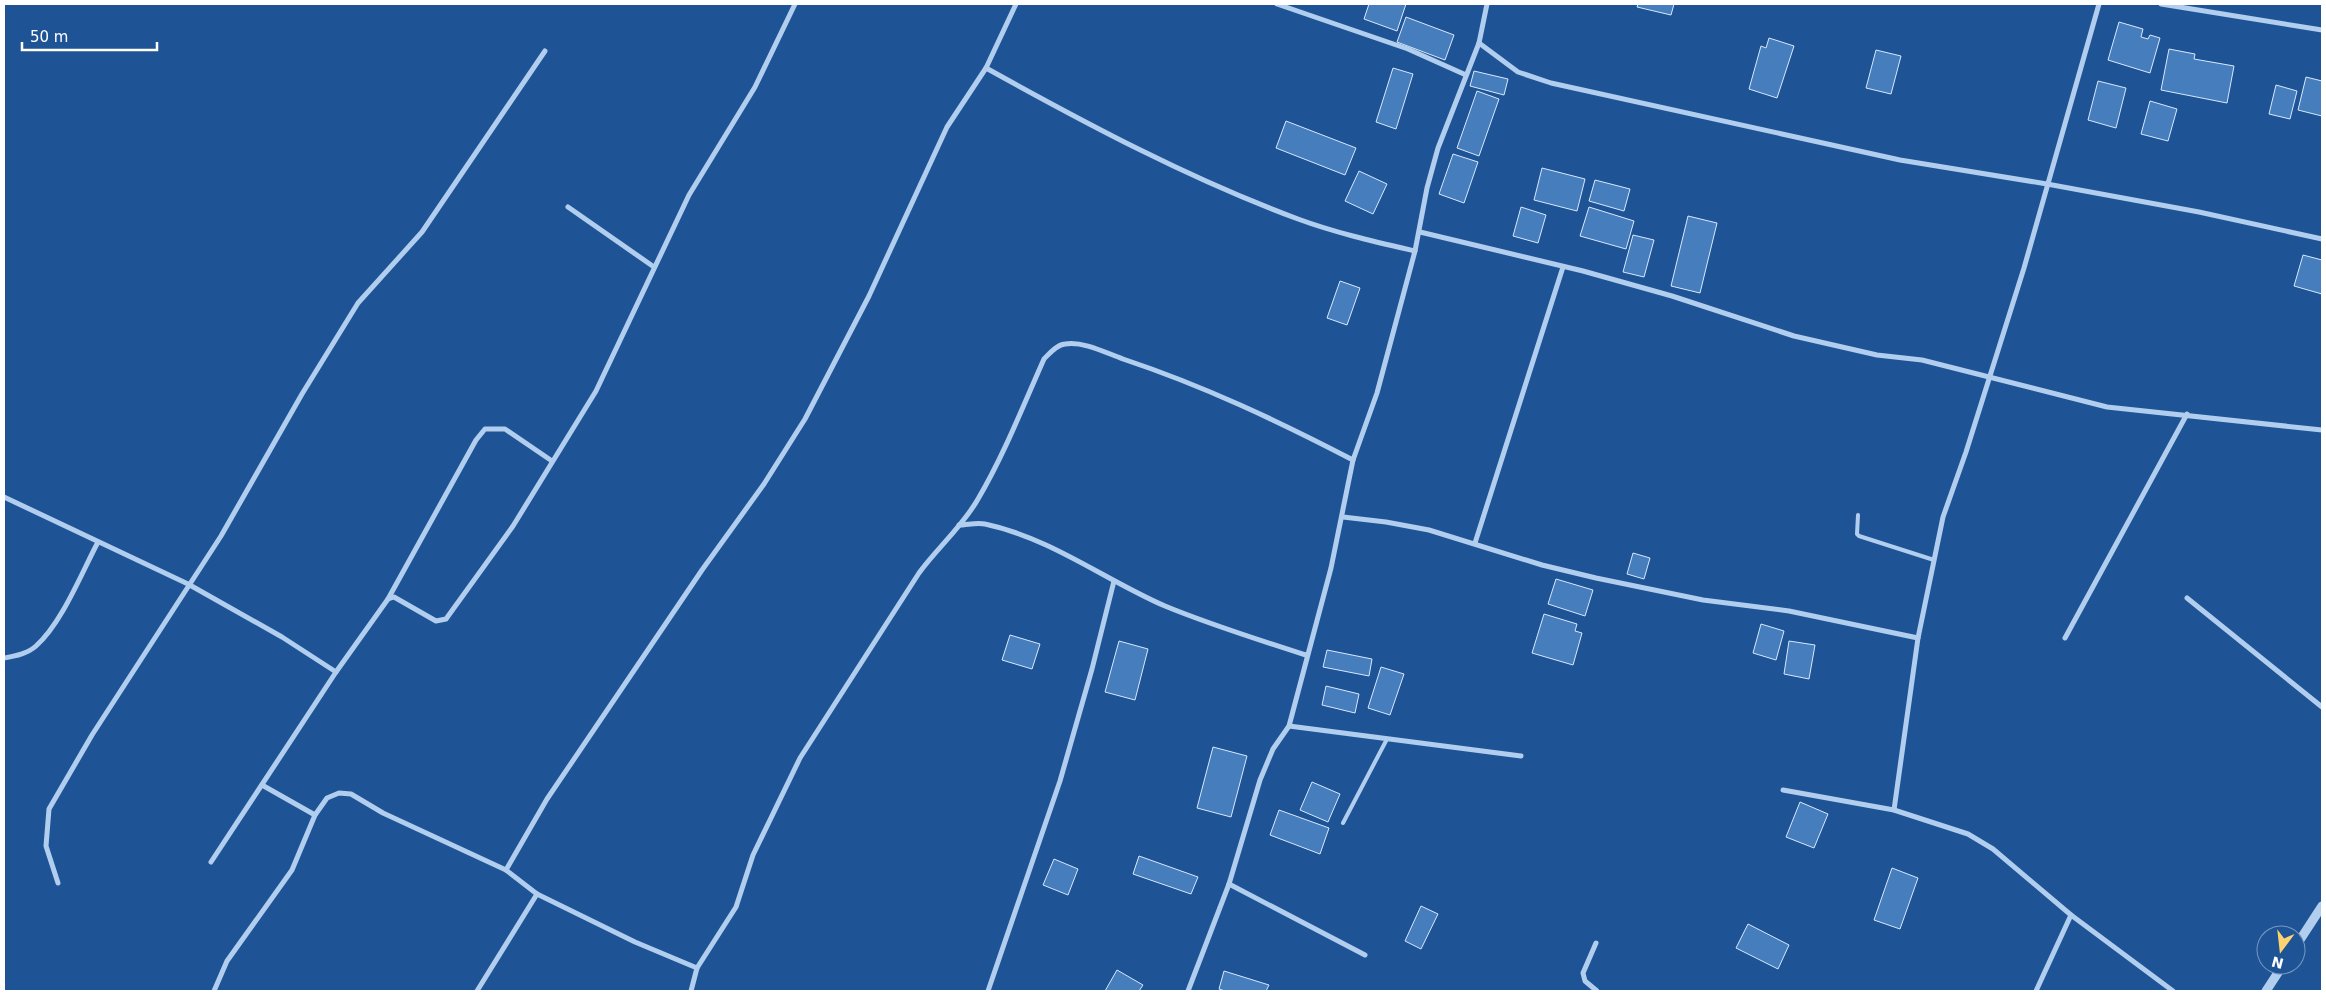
<svg xmlns="http://www.w3.org/2000/svg" width="2326" height="995" font-family="'DejaVu Sans',sans-serif">
<style>
.building{fill:#467dbc;stroke:#d8e8fb}
.lines{fill:none;stroke-linecap:round;stroke-linejoin:round}
.service{stroke:#b2ceef;stroke-width:4}
.minor{stroke:#b2ceef;stroke-width:5}
.tertiary{stroke:#b2ceef;stroke-width:9}
</style>
<rect width="100%" height="100%" fill="#1e5496"/>
<!-- building -->
<g class="building">
<path d="M1369 4H1406L1397 31 1364 19Z"/>
<path d="M1638 4H1674L1671 15 1637 7Z"/>
<path d="M1406 17 1454 35 1445 60 1397 42Z"/>
<path d="M2119 22 2143 29 2141 37 2148 39 2150 35 2160 38 2150 73 2108 60Z"/>
<path d="M1769 38 1794 46 1777 98 1749 89 1761 46 1766 48Z"/>
<path d="M2169 49 2195 54 2194 59 2234 66 2227 103 2161 90Z"/>
<path d="M1876 50 1901 56 1891 94 1866 88Z"/>
<path d="M1393 68 1413 74 1396 129 1376 122Z"/>
<path d="M1474 71 1508 79 1504 95 1470 86Z"/>
<path d="M2306 77 2322 81V116L2298 110Z"/>
<path d="M2098 81 2126 88 2116 128 2088 120Z"/>
<path d="M2276 85 2297 91 2290 119 2269 114Z"/>
<path d="M1477 91 1499 99 1479 156 1457 148Z"/>
<path d="M2150 101 2177 109 2168 141 2141 134Z"/>
<path d="M1286 121 1356 148 1345 175 1276 148Z"/>
<path d="M1453 154 1478 162 1464 203 1439 194Z"/>
<path d="M1542 168 1585 179 1577 211 1534 200Z"/>
<path d="M1359 171 1387 184 1373 214 1345 201Z"/>
<path d="M1595 180 1630 189 1624 211 1589 201Z"/>
<path d="M1521 207 1546 215 1538 243 1513 236Z"/>
<path d="M1589 207 1634 221 1626 249 1580 236Z"/>
<path d="M1688 216 1717 223 1700 293 1671 286Z"/>
<path d="M1633 235 1654 240 1644 277 1623 272Z"/>
<path d="M2303 255 2322 260V294L2294 286Z"/>
<path d="M1340 281 1360 288 1347 325 1327 318Z"/>
<path d="M1633 553 1650 558 1644 579 1627 574Z"/>
<path d="M1556 579 1593 590 1585 616 1548 604Z"/>
<path d="M1544 614 1577 624 1575 631 1582 633 1573 665 1532 653Z"/>
<path d="M1761 624 1784 631 1776 660 1753 653Z"/>
<path d="M1010 635 1040 644 1032 669 1002 660Z"/>
<path d="M1119 641 1148 649 1135 700 1105 692Z"/>
<path d="M1789 641 1815 645 1809 679 1784 674Z"/>
<path d="M1327 650 1372 659 1369 676 1323 667Z"/>
<path d="M1381 667 1404 674 1390 715 1368 708Z"/>
<path d="M1326 686 1359 694 1355 713 1322 705Z"/>
<path d="M1213 747 1247 756 1231 817 1197 808Z"/>
<path d="M1312 782 1340 794 1328 822 1300 810Z"/>
<path d="M1800 802 1828 814 1814 848 1786 837Z"/>
<path d="M1279 810 1329 828 1320 854 1270 835Z"/>
<path d="M1139 856 1198 877 1191 894 1133 874Z"/>
<path d="M1054 859 1078 869 1068 895 1043 885Z"/>
<path d="M1892 868 1918 878 1900 929 1874 920Z"/>
<path d="M1421 906 1438 914 1421 949 1405 941Z"/>
<path d="M1748 924 1789 945 1778 969 1736 948Z"/>
<path d="M1117 970 1143 985 1139 991H1105Z"/>
<path d="M1224 971 1269 985 1266 991H1225L1219 989Z"/>
</g>
<g class="lines">
<!-- service -->
<g class="service">
<path d="M1858 515 1857 534 1859 536 1934 560"/>
<path d="M1343 823 1387 739"/>
</g>
<!-- minor -->
<g class="minor">
<path d="M1277 4 1408 49 1466 75"/>
<path d="M2161 4 2322 30"/>
<path d="M1479 43 1518 72 1551 83 1900 160 2047 184 2199 212 2322 239"/>
<path d="M986 68C1087 124 1190 179 1298 219 1336 233 1376 242 1415 251"/>
<path d="M568 207 654 267"/>
<path d="M1420 232 1583 271 1672 296 1794 336 1877 355 1922 360 2107 407 2322 430"/>
<path d="M4 497 188 584 282 637 336 672 388 599 394 597 436 621 446 619 513 526 596 391 689 195 755 87 795 4"/>
<path d="M1343 517 1386 522 1429 530 1542 565 1596 578 1703 600 1789 611 1918 638"/>
<path d="M959 525C967 525 977 522 985 524 1051 538 1105 580 1165 606 1211 625 1259 640 1306 655"/>
<path d="M1475 543 1563 267"/>
<path d="M2187 598 2322 707"/>
<path d="M388 599 476 440 485 429H505L552 461"/>
<path d="M2065 638 2187 414"/>
<path d="M4 658C15 656 27 654 36 646 62 623 82 572 98 542"/>
<path d="M1289 726 1521 756"/>
<path d="M262 785 315 815"/>
<path d="M1783 790 1894 810 1968 834 1993 849 2071 915 2173 991"/>
<path d="M1894 810 1918 638 1943 517 1966 452 2024 268 2099 4"/>
<path d="M211 862 336 672"/>
<path d="M506 870 547 799 702 570 764 484 805 419 869 296 947 127 986 68 1016 4"/>
<path d="M58 883 46 846 49 809 92 735 221 536 302 394 358 303 422 232 545 51"/>
<path d="M1229 884 1365 955"/>
<path d="M1596 943 1583 973 1585 981 1597 991"/>
<path d="M214 991 227 961 292 870 315 815 327 798 339 793 351 794 383 813 506 870 537 894 635 942 697 968"/>
<path d="M477 991 537 894"/>
<path d="M691 991 697 968 736 907 753 855 800 758 919 573C937 548 963 526 978 499 1004 455 1023 406 1044 359 1049 354 1056 345 1065 344 1084 341 1106 353 1123 359 1204 386 1278 421 1353 460"/>
<path d="M988 991 1060 781 1092 669 1114 581"/>
<path d="M1188 991 1229 884 1260 780 1273 749 1289 726 1331 568 1353 460 1377 393 1415 251 1427 188 1438 148 1479 43 1487 4"/>
<path d="M2036 991 2071 915"/>
</g>
<!-- tertiary -->
<g class="tertiary">
<path d="M2296 946 2322 906"/>
<path d="M2266 991 2283 965"/>
</g>
</g>
<!-- border -->
<rect width="2326" height="995" fill="none" stroke="#ffffff" stroke-width="10"/>
<!-- north arrow -->
<g transform="translate(2281 950) rotate(195)"><circle r="24" fill="#1e5496" stroke="#7898c0"/>
<path d="M0-4L9 19L0 12L-9 19Z" fill="#fdd371"/>
<text y="-8" font-size="14" font-weight="bold" text-anchor="middle" fill="#ffffff">N</text>
</g>
<!-- scale -->
<path d="M22 42v8h135v-8" fill="none" stroke="#ffffff" stroke-width="2.5"/>
<text x="30" y="42" font-size="15" fill="#ffffff" stroke="#1e5496" stroke-width="4" paint-order="stroke">50 m</text>
</svg>
